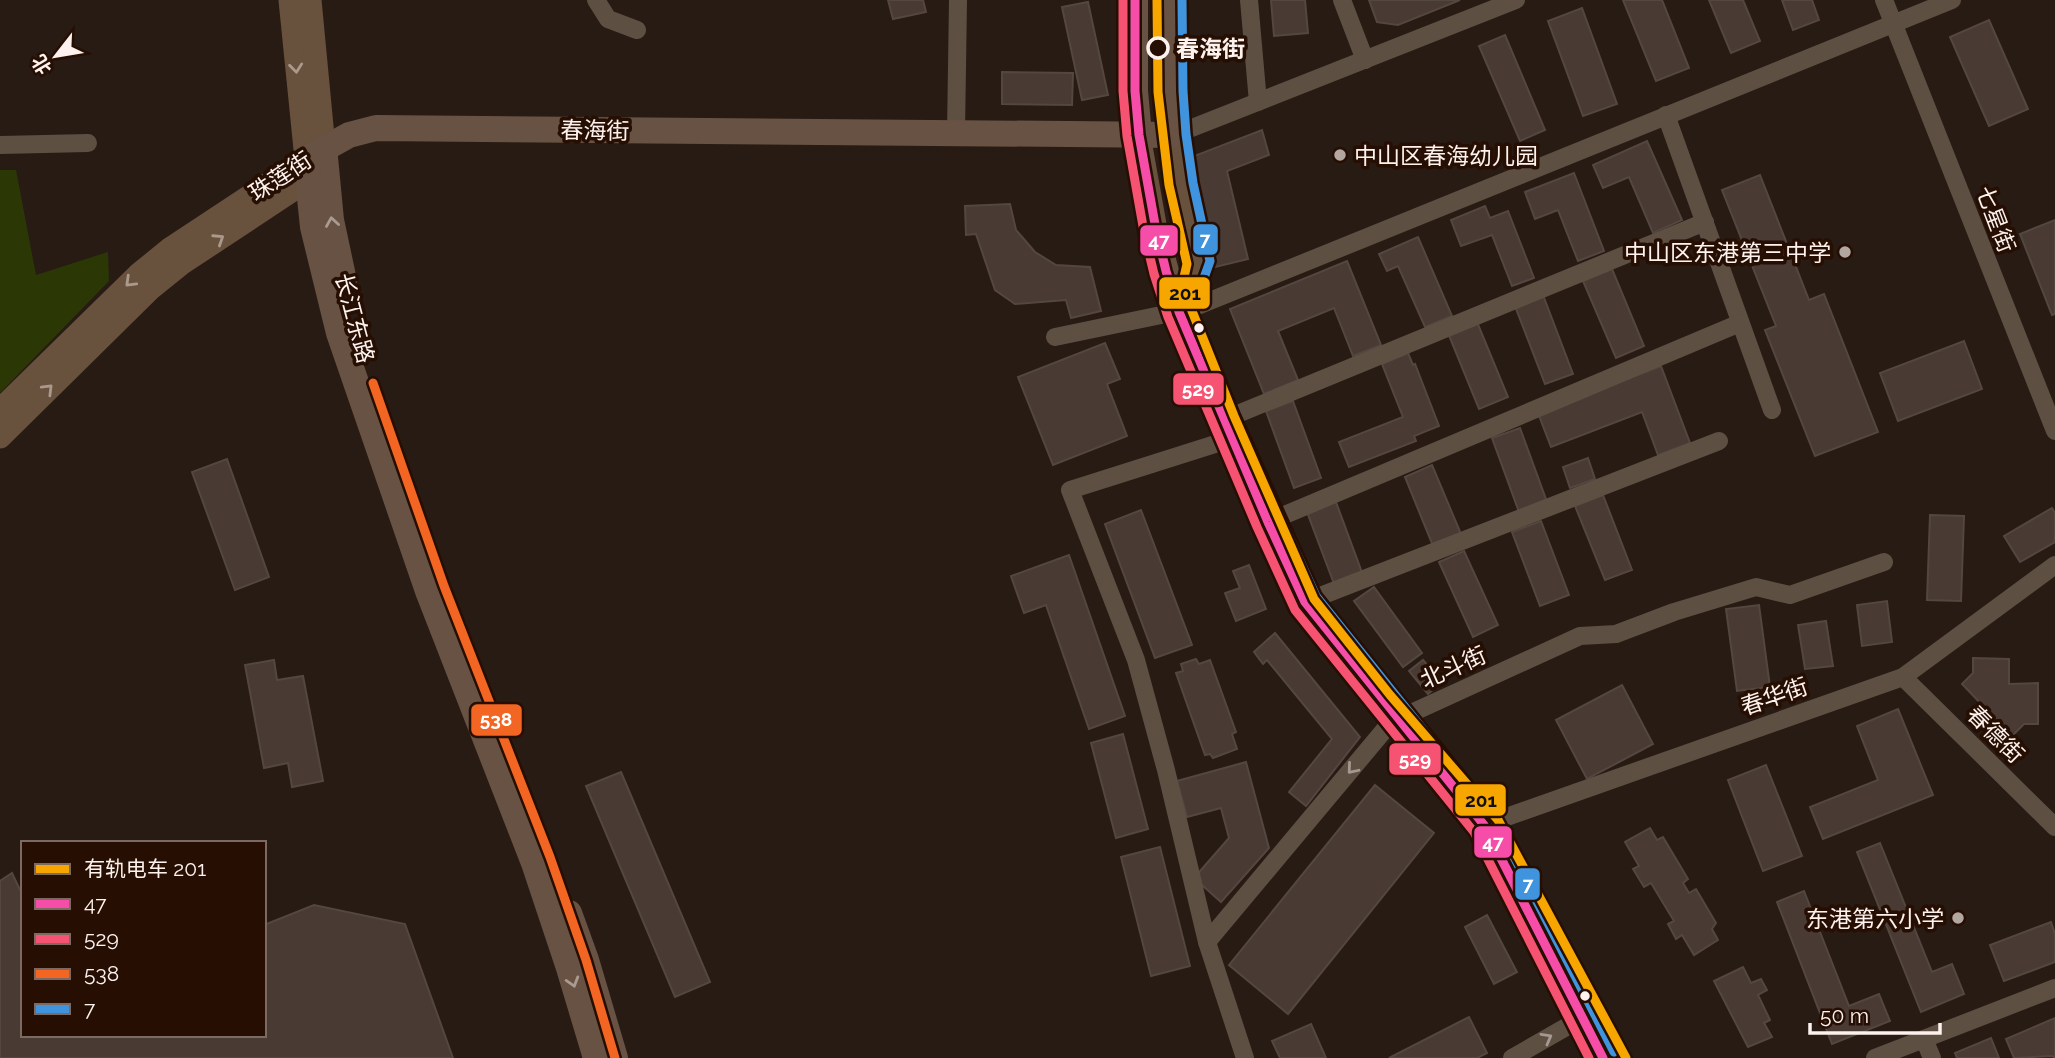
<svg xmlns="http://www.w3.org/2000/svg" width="2055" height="1058" font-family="Raleway,'Noto Sans SC',sans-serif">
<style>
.green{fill:#2b3806}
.building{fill:#493a34;stroke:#534740;stroke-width:2}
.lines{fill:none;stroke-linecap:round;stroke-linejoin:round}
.minor{stroke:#5e4f43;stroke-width:18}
.major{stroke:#68513d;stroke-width:23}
.highway{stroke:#685243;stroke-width:26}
.bus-1-casing{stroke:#260e03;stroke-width:14}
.bus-2-casing{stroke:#260e03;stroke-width:14}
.bus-3-casing{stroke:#260e03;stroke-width:14}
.bus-4-casing{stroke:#260e03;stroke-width:14}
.bus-1{stroke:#f54da8;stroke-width:9}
.bus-2{stroke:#f65372;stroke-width:9}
.bus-3{stroke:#f26522;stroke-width:9}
.bus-4{stroke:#4094de;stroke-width:9}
.tram-1-casing{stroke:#260e03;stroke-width:14}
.tram-1{stroke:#f7a600;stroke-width:9}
.oneway{stroke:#ab998c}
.oneway2{stroke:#ab9a90}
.oneway3{stroke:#a69890}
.stop-dot{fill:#260e03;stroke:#fdf2ed;stroke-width:3.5}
.poi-dot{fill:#b2a7a1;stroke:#260e03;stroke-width:2.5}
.bus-dot{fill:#fdf2ed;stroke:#260e03;stroke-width:2.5}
.labels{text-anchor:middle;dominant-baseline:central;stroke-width:7;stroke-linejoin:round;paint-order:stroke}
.stop-label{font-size:23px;font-weight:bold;fill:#fdf2ed;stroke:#260e03;text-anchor:start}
.street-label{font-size:23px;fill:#fdf2ed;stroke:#260e03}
.poi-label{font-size:23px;fill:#fdf2ed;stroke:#260e03;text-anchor:end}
.line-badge{stroke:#260e03;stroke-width:2.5}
.badge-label{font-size:19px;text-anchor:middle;font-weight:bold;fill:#fff}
.pale-badge-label{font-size:19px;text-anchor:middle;font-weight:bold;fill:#111}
</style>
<rect width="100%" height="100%" fill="#281b13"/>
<!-- green -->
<path class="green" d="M0 170H16L36 275 108 252 109 281 0 393Z"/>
<!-- building -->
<g class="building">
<path d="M888 0H923L926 12 893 19Z"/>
<path d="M1271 0H1305L1308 33 1274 36Z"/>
<path d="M1369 0H1460L1398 25 1377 22Z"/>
<path d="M1623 0H1662L1689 68 1656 81Z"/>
<path d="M1709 0H1743L1760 41 1731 53Z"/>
<path d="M1782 0H1812L1819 20 1793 30Z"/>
<path d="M1088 2 1108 95 1082 100 1062 7Z"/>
<path d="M1582 8 1617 104 1583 116 1548 21Z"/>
<path d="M1989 20 2028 109 1989 126 1950 37Z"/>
<path d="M1505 35 1545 130 1520 141 1479 46Z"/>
<path d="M1002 72 1073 73 1072 105 1002 104Z"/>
<path d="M1262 130 1269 155 1227 171 1248 259 1215 267 1189 158Z"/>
<path d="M1647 141 1682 220 1653 233 1629 177 1603 188 1593 165Z"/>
<path d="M1574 173 1604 251 1578 261 1558 210 1535 219 1525 192Z"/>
<path d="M1760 175 1809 300 1824 294 1878 432 1815 456 1765 330 1776 326 1722 190Z"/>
<path d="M1010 204 1016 230 1035 252 1056 265 1090 267 1101 311 1071 318 1066 300 1015 304 995 290 976 234 966 235 965 206Z"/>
<path d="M1485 206 1490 218 1508 211 1534 278 1512 286 1492 235 1461 246 1451 220Z"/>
<path d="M2055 220V314L2052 315 2020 234Z"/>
<path d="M1418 237 1452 316 1425 327 1398 266 1387 271 1379 254Z"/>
<path d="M1347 261 1381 345 1353 356 1334 308 1278 331 1298 380 1264 394 1230 309Z"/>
<path d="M1612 269 1644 346 1616 358 1583 281Z"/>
<path d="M1543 295 1573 374 1545 384 1515 306Z"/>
<path d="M1477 322 1508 397 1479 409 1448 333Z"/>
<path d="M1964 341 1982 389 1898 421 1880 373Z"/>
<path d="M1105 343 1120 379 1107 384 1127 436 1053 465 1018 377Z"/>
<path d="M1408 353 1413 365 1415 364 1439 426 1414 436 1416 441 1349 467 1339 442 1403 417 1382 364Z"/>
<path d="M1661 366 1690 443 1658 455 1642 412 1551 447 1538 413Z"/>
<path d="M1293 401 1321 478 1294 488 1266 411Z"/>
<path d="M1520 428 1547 502 1519 512 1492 438Z"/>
<path d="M1588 458 1595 479 1570 488 1563 467Z"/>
<path d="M227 459 269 577 235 590 192 472Z"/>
<path d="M1432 465 1461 534 1433 546 1405 477Z"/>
<path d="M1603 495 1632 570 1605 580 1575 506Z"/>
<path d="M1336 502 1364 578 1336 589 1307 512Z"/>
<path d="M2052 508 2055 513V542L2020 562 2004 536Z"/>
<path d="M1141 510 1192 645 1155 658 1105 524Z"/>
<path d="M1930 515 1964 516 1961 601 1927 600Z"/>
<path d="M1541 521 1569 595 1540 606 1512 532Z"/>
<path d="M1464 551 1498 625 1473 637 1439 562Z"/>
<path d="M1069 555 1125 716 1089 729 1046 605 1024 613 1011 576Z"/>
<path d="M1249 565 1266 609 1236 621 1225 593 1240 588 1233 571Z"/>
<path d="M1374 587 1422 653 1403 667 1354 601Z"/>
<path d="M1887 601 1892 642 1862 646 1857 605Z"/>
<path d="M1759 605 1770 687 1737 691 1726 609Z"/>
<path d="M1826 621 1833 666 1805 669 1798 625Z"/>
<path d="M1275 633 1360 737 1306 806 1289 792 1332 739 1267 660 1263 664 1254 652Z"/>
<path d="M1973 658 2009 659V684L2038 683V724H2024L2012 736 1962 684 1973 673Z"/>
<path d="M1196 659 1199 664 1210 660 1236 732 1232 734 1237 749 1213 758 1210 754 1205 755 1176 673 1183 671 1181 664Z"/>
<path d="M274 660 277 680 303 676 323 781 292 787 288 763 264 768 245 665Z"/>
<path d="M1423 660 1442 682 1428 694 1409 671Z"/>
<path d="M1622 685 1653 744 1587 779 1556 720Z"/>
<path d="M1898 709 1933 795 1823 839 1810 807 1878 780 1857 726Z"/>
<path d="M1123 734 1148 829 1116 838 1091 743Z"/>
<path d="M1246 762 1269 848 1221 902 1194 878 1229 838 1221 808 1187 817 1177 781Z"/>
<path d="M1766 765 1802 856 1763 871 1728 780Z"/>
<path d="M621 772 710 982 675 997 586 786Z"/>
<path d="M1375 785 1434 833 1288 1014 1229 965Z"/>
<path d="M1650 828 1657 840 1663 837 1688 879 1683 883 1689 893 1696 889 1716 923 1712 929 1718 940 1694 955 1682 935 1676 939 1668 924 1674 921 1651 883 1644 887 1633 869 1639 866 1625 842Z"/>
<path d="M1880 843 1932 972 1952 964 1964 994 1921 1012 1857 852Z"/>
<path d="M1160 847 1190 966 1151 976 1121 857Z"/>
<path d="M12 873 20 890 23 889V1035H264V925L314 905 405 924 453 1058H0V881Z"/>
<path d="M1804 891 1849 1006 1879 994 1890 1021 1832 1044 1777 902Z"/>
<path d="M1487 915 1517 972 1494 984 1465 927Z"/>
<path d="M2051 922 2055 934V962L2004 981 1990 945Z"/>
<path d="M1743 967 1751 983 1761 979 1767 990 1758 995 1770 1020 1764 1023 1772 1037 1748 1047 1714 981Z"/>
<path d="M1469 1017 1487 1053 1477 1058H1389Z"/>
<path d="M2055 1018V1058L2052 1056 2014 1058 2006 1039Z"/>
<path d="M1311 1024 1326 1058H1280L1272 1041Z"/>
<path d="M1991 1038 1999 1058H1957L1955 1053Z"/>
</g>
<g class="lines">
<!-- minor -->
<g class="minor">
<path d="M596 0 608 19 637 30"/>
<path d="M1249 0 1258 102"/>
<path d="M1342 0 1365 60"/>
<path d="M1884 0 2055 431"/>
<path d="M1666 115 1772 410"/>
<path d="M956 133 958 0"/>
<path d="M1174 135 1516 0"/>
<path d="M0 145 88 143"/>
<path d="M1055 337 1190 309 1952 0"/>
<path d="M1223 420 1705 222"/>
<path d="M1231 439 1070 490 1136 660 1166 770 1207 942 1245 1058"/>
<path d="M1268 522 1740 323"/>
<path d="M1305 602 1719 441"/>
<path d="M1903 677 2055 827"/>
<path d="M1484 825 1903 677 2055 565"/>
<path d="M1207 942 1396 716 1407 715 1580 636 1616 634 1674 612 1756 587 1790 595 1884 562"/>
<path d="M1924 1039 1932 1058"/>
<path d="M1512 1058 1582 1018"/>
<path d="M1875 1058 2055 988"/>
</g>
<!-- major -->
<g class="major">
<path d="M1139 135 1156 230 1179 312 1223 420 1305 602 1484 825 1603 1058"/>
<path d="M1174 135 1181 185 1198 261 1179 312"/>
<path d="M0 410 139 274 171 248 306 159 290 0"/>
<path d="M0 437 150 289 181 264 308 180 317 168 324 147 310 0"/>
</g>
<!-- highway -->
<g class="highway">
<path d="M1135 0V91L1139 135"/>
<path d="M324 147 331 220 344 281"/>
<path d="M569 913 586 960 615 1058"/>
<path d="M596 1058 569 968 534 863 428 591 339 333 313 227 306 159 349 135 376 128 1174 135 1171 91 1170 0"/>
</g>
<defs>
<path id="bus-1" d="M1135 0V91L1139 135 1156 230 1166 271 1179 312 1268 522 1305 602 1484 825 1603 1058"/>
<path id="bus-2" d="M1123 0V91L1127 136 1144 232 1154 274 1168 317 1257 527 1295 610 1474 832 1589 1058"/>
<path id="bus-3" d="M373 383 444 586 550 857 586 960 615 1058"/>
<path id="bus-4" d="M1182 0 1183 91 1186 134 1193 183 1210 261 1192 312 1234 415 1316 596 1494 818 1614 1052"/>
</defs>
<!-- bus-1 casing -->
<use href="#bus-1" class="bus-1-casing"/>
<!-- bus-2 casing -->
<use href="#bus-2" class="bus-2-casing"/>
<!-- bus-3 casing -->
<use href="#bus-3" class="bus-3-casing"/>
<!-- bus-4 casing -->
<use href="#bus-4" class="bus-4-casing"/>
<!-- bus-1 -->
<use href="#bus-1" class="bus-1"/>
<!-- bus-2 -->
<use href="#bus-2" class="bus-2"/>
<!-- bus-3 -->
<use href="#bus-3" class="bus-3"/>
<!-- bus-4 -->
<use href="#bus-4" class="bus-4"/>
<defs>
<path id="tram-1" d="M1157 0 1158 92 1169 185 1187 264 1182 286 1234 416 1314 599 1390 695 1498 820 1626 1058"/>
</defs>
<!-- tram-1 casing -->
<use href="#tram-1" class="tram-1-casing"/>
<!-- tram-1 -->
<use href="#tram-1" class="tram-1"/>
</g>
<!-- one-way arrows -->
<defs><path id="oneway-chevron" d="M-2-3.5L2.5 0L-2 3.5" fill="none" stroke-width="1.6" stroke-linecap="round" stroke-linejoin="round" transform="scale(1.75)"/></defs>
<g class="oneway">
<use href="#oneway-chevron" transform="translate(296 68) rotate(84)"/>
<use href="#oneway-chevron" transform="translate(219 239) rotate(-33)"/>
<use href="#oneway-chevron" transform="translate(130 282) rotate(136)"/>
<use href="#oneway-chevron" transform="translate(48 389) rotate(-45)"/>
</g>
<g class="oneway2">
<use href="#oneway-chevron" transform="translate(332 222) rotate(-99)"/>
<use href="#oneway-chevron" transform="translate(573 982) rotate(73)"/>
</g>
<g class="oneway3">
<use href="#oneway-chevron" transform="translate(1352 769) rotate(130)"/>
<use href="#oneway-chevron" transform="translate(1547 1038) rotate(-29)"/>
</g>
<!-- markers -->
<circle class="stop-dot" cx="1158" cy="48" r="10"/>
<g class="poi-dot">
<circle cx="1340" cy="155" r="7"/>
<circle cx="1845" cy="252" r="7"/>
<circle cx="1958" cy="918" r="7"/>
</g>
<g class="bus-dot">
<circle cx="1199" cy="328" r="6"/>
<circle cx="1585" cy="996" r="6"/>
</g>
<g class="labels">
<!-- stop labels -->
<g class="stop-label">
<text x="1176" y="48">春海街</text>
</g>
<!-- street labels -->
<g class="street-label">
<text transform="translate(595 130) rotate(1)">春海街</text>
<text transform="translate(280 176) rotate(-33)">珠莲街</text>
<text transform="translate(1996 219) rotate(69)">七星街</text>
<text transform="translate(355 318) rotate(75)">长江东路</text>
<text transform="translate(1453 667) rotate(-24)">北斗街</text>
<text transform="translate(1774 696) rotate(-19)">春华街</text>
<text transform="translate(1996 734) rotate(45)">春德街</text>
</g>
<!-- poi labels -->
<g class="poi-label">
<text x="1354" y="155" text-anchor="start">中山区春海幼儿园</text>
<text x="1831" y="252">中山区东港第三中学</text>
<text x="1944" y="918">东港第六小学</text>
</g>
</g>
<g class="line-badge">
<rect x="1192" y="223" width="27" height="33" rx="7" fill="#4094de"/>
<rect x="1139" y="224" width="40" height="33" rx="7" fill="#f54da8"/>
<rect x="1158" y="276" width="53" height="34" rx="7" fill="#f7a600"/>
<rect x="1172" y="372" width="53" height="34" rx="7" fill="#f65372"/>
<rect x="470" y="703" width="53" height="34" rx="7" fill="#f26522"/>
<rect x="1388" y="742" width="54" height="34" rx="7" fill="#f65372"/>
<rect x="1454" y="783" width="53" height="34" rx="7" fill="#f7a600"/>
<rect x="1473" y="825" width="40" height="34" rx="7" fill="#f54da8"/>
<rect x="1514" y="867" width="27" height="34" rx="7" fill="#4094de"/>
</g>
<g class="badge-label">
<text x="1205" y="246">7</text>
<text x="1159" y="247">47</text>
<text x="1198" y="396">529</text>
<text x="496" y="726">538</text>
<text x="1415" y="766">529</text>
<text x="1493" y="849">47</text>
<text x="1528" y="891">7</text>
</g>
<g class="pale-badge-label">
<text x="1185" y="300">201</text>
<text x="1481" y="807">201</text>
</g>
<!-- legend -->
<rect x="21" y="841" width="245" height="196" fill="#260e03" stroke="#7c6961" stroke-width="2"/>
<rect x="35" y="864" width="35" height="10" fill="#f7a600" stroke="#7c6961" stroke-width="2"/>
<text x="84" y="876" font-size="21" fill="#fdf2ed">有轨电车 201</text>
<rect x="35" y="899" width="35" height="10" fill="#f54da8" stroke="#7c6961" stroke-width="2"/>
<text x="84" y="911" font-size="21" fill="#fdf2ed">47</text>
<rect x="35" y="934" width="35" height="10" fill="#f65372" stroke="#7c6961" stroke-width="2"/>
<text x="84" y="946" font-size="21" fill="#fdf2ed">529</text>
<rect x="35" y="969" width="35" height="10" fill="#f26522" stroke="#7c6961" stroke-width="2"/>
<text x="84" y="981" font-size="21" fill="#fdf2ed">538</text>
<rect x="35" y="1004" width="35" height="10" fill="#4094de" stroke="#7c6961" stroke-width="2"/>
<text x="84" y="1016" font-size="21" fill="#fdf2ed">7</text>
<!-- north arrow -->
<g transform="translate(56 56) rotate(239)" stroke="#260e03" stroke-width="5" paint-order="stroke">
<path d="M0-5L12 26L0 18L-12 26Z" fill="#fdf2ed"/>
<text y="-10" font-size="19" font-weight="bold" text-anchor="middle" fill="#fdf2ed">北</text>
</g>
<!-- scale -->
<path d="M1810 1023v10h130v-10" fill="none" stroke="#fdf2ed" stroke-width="3.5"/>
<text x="1820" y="1023" font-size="21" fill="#fdf2ed" stroke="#260e03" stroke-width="5" paint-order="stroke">50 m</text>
</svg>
